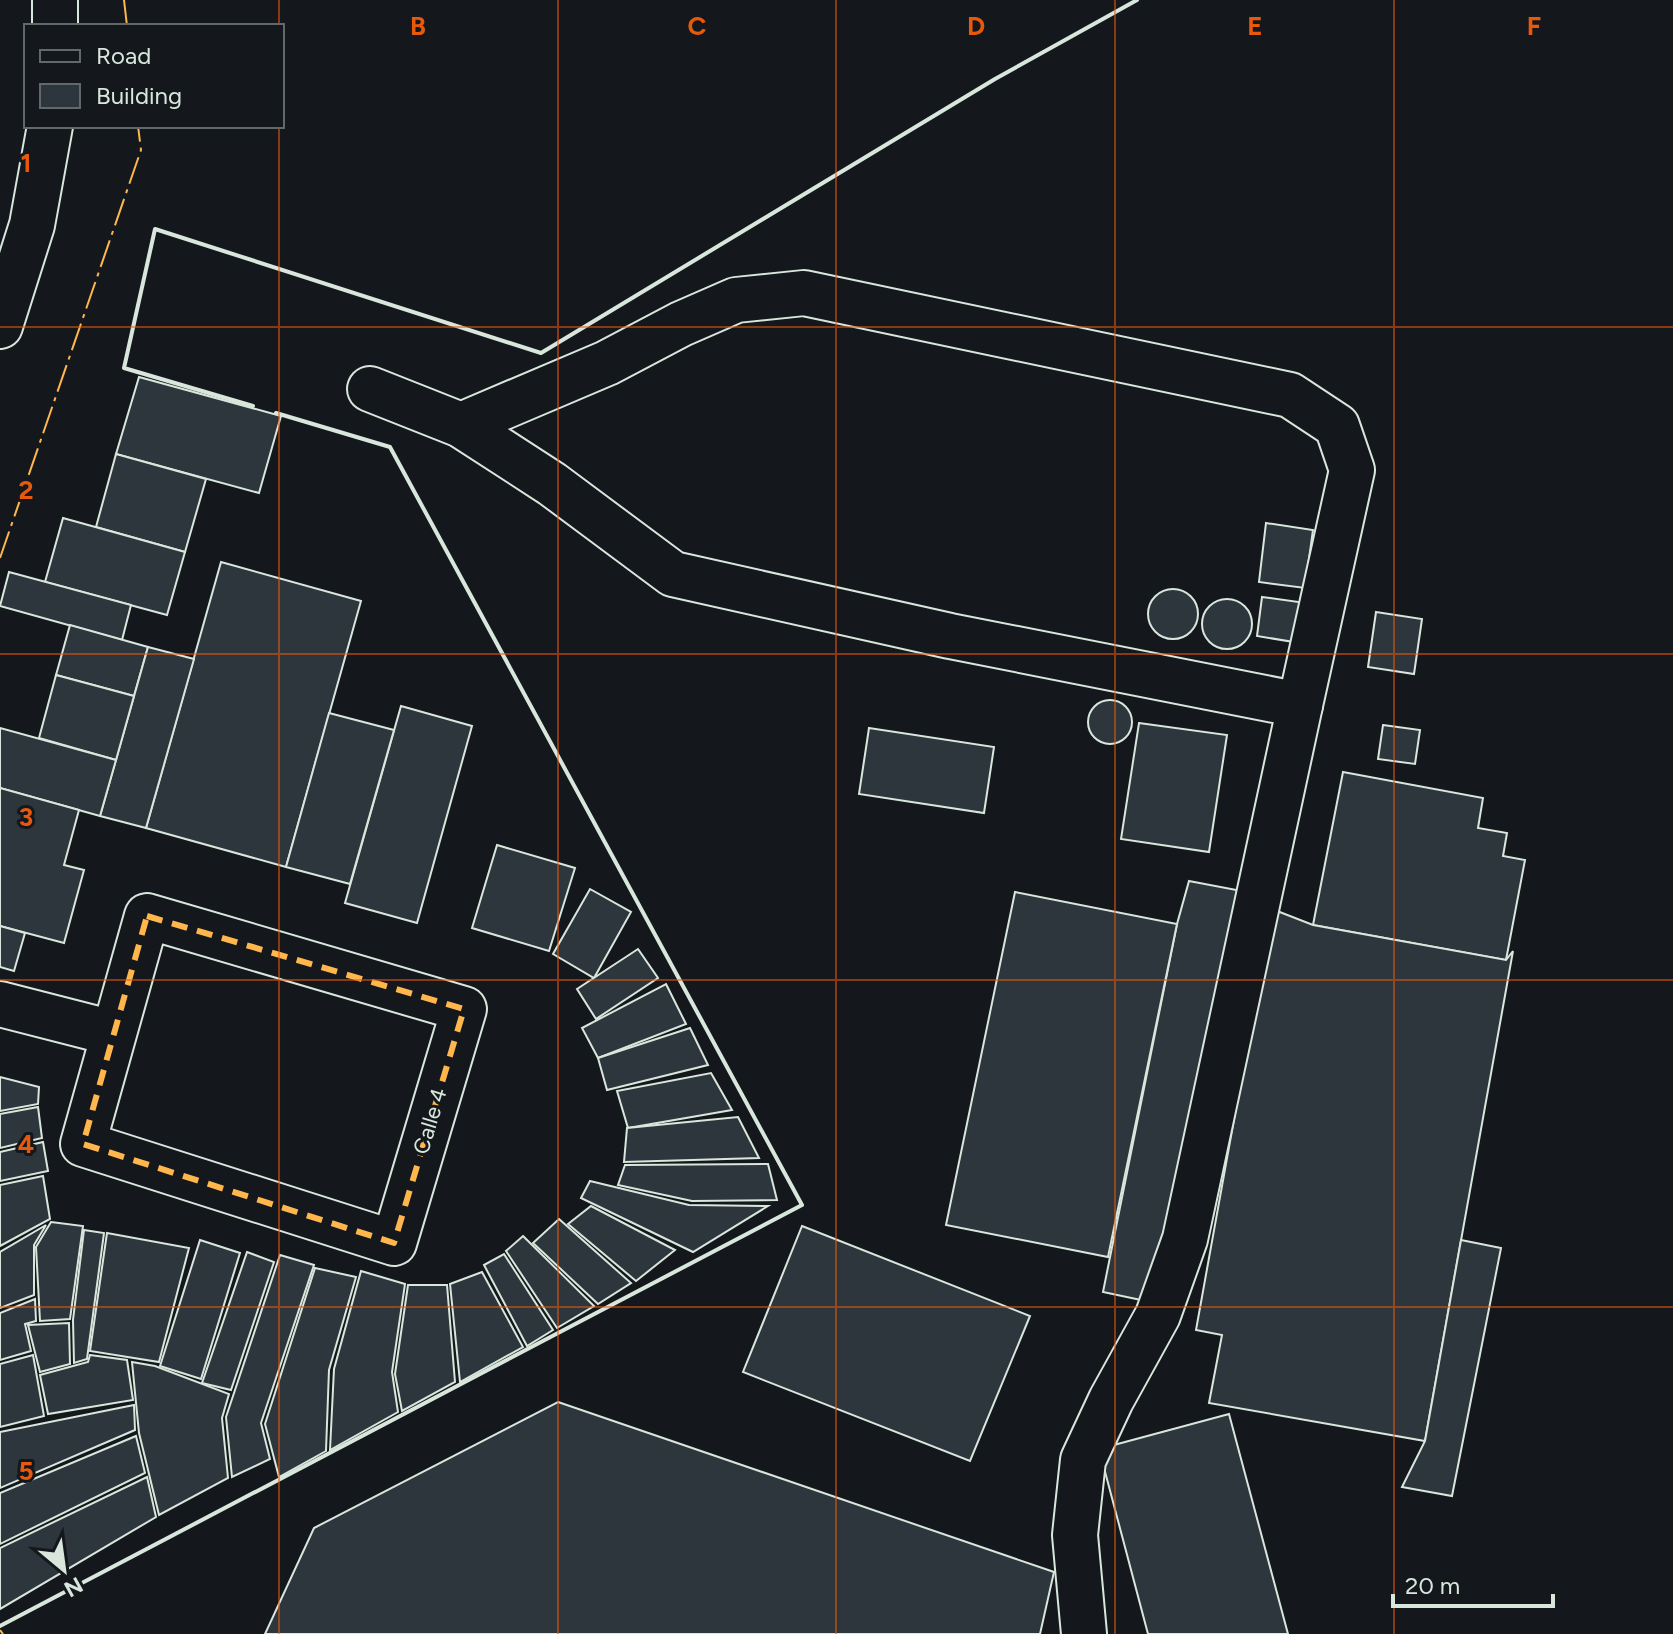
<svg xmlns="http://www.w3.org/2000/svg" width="1673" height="1634" font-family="Figtree,sans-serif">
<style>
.building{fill:#2c363c;stroke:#d8e6dc;stroke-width:2}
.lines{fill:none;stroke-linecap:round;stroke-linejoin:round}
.minor-casing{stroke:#d8e6dc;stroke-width:48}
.minor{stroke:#14181c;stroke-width:44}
.wall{stroke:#d8e6dc;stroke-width:4}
.power{stroke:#ffb74d;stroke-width:2;stroke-dasharray:28 6 4 6;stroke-linecap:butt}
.marked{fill:none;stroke:#ffb74d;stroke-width:6;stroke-dasharray:16 10;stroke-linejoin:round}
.grid{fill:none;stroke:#e8590c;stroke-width:2;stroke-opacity:0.55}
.labels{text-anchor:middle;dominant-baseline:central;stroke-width:6;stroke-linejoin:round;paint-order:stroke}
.street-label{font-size:22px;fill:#d8e6dc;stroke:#14181c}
.grid-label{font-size:26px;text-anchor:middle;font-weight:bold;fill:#e8590c;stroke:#14181c;stroke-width:6;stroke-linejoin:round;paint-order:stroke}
</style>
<rect width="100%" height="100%" fill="#14181c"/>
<!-- building -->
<g class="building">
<path d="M139 377 281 416 259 493 116 454Z"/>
<path d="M116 454 206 479 185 552 96 527Z"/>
<path d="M63 518 185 552 167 615 45 582Z"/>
<path d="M1266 523 1313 530 1305 588 1259 582Z"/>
<path d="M221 562 361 601 286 867 146 828Z"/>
<path d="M9 572 131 605 122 640 0 606Z"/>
<circle cx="1173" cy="614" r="25"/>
<path d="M1262 597 1306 603 1300 643 1257 636Z"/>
<circle cx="1227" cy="624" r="25"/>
<path d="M1376 612 1422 619 1414 674 1368 667Z"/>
<path d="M70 625 148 647 134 696 56 675Z"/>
<path d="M148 647 194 659 146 828 100 816Z"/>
<path d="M56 675 134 696 116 760 39 738Z"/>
<circle cx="1110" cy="722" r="22"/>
<path d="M401 706 472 726 417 923 345 903Z"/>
<path d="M329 713 394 730 350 884 286 867Z"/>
<path d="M1139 723 1227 735 1209 852 1121 839Z"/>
<path d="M1383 725 1420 730 1415 764 1378 759Z"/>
<path d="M0 728 116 760 100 816 0 788Z"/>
<path d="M869 728 994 747 984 813 859 794Z"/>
<path d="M1343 772 1483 798 1478 828 1507 833 1503 856 1525 860 1506 960 1313 925Z"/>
<path d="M0 788 79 810 64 865 84 870 64 943 0 926Z"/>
<path d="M497 845 575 868 549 951 472 928Z"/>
<path d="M1189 881 1247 892 1160 1304 1103 1292 1177 924Z"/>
<path d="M590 889 631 912 594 978 553 954Z"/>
<path d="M1015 892 1177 924 1108 1257 946 1225Z"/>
<path d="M1272 909 1313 925 1506 960 1513 951 1425 1441 1209 1403 1222 1335 1196 1330Z"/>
<path d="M0 926 25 933 14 971 0 967Z"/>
<path d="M638 949 658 978 596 1019 577 989Z"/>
<path d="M666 984 686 1024 598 1058 582 1028Z"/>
<path d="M690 1028 708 1065 607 1090 598 1058Z"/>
<path d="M711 1073 732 1110 628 1128 617 1091Z"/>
<path d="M0 1077 39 1087 38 1104 0 1111Z"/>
<path d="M38 1107 42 1138 0 1148V1114Z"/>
<path d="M738 1117 759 1158 624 1162 627 1128Z"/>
<path d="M43 1142 48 1171 0 1181V1152Z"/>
<path d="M768 1164 777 1200 692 1201 618 1185 625 1165Z"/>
<path d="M43 1176 50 1219 0 1246V1185Z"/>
<path d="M590 1181 689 1205 768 1206 693 1252 581 1198Z"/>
<path d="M591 1206 675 1250 636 1281 568 1224Z"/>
<path d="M559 1219 631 1283 598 1304 533 1243Z"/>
<path d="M51 1222 83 1226 70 1319 40 1321 36 1247Z"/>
<path d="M46 1225 34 1245V1295L0 1308V1252Z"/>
<path d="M802 1226 1030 1316 970 1461 743 1372Z"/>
<path d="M84 1230 104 1233 87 1359 74 1363 73 1320Z"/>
<path d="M107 1233 189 1248 159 1362 90 1351Z"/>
<path d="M523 1236 594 1306 557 1328 506 1251Z"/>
<path d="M200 1240 240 1253 201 1379 160 1366Z"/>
<path d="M1461 1240 1501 1248 1452 1496 1402 1487 1425 1441Z"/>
<path d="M247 1252 274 1262 231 1390 202 1383Z"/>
<path d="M504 1254 553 1330 527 1346 484 1265Z"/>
<path d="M280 1255 314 1265 261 1423 270 1459 232 1477 226 1417Z"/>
<path d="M315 1268 356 1277 329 1370 326 1451 279 1477 265 1424Z"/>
<path d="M361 1271 405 1284 392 1372 398 1412 330 1450 334 1369Z"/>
<path d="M482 1272 523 1347 460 1382 450 1284Z"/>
<path d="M408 1285H447L455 1382 402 1411 395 1374Z"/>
<path d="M35 1299 36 1321 25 1324 31 1351 0 1360V1313Z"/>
<path d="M69 1323 70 1364 40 1372 28 1325Z"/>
<path d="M33 1355 44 1416 0 1427V1364Z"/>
<path d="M90 1355 127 1360 133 1400 48 1414 40 1375 88 1362Z"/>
<path d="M132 1362 155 1366 229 1394 222 1418 228 1478 159 1515 139 1433Z"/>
<path d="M558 1402 1054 1572 1040 1634H265L314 1528Z"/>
<path d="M134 1405 135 1430 0 1488V1432Z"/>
<path d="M1229 1414 1288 1634H1148L1099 1449Z"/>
<path d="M136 1436 145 1473 0 1544V1493Z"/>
<path d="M147 1477 156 1517 0 1609V1548Z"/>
</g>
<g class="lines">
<defs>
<g id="minor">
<path d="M55 26V0"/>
<path d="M0 326 32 225 50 126"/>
<path d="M370 389 461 425 552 484 673 574 950 636 1300 705 1185 1239 1158 1315 1111 1400 1083 1460 1075 1535 1084 1634"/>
<path d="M461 425 607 363 681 324 736 300 804 293 1290 395 1337 426 1352 470 1300 705"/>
<path d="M147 916 464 1009 394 1243 83 1144Z"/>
<path d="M0 1004 113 1033"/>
</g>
</defs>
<!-- minor casing -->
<use href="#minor" class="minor-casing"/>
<!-- minor -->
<use href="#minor" class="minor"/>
<!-- wall -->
<g class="wall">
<path d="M253 406 124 368 155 229 541 353 995 79 1137 0"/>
<path d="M0 1626 802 1205 390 447 276 413"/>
</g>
<!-- power -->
<g class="power">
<path d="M124 0 127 26"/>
<path d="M0 558 141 150 138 126"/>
<path d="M0 1630 3 1634"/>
</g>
</g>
<!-- marked area -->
<path class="marked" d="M147 916 464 1009 394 1243 83 1144Z"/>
<!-- grid -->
<path class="grid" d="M279 0V26M558 0V1634M836 0V1634M1115 0V1634M1394 0V1634M279 126V1634M0 327H1673M0 654H1673M0 980H1673M0 1307H1673"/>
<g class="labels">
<!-- street labels -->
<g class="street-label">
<text transform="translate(430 1121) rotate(-73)">Calle 4</text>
</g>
</g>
<g class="grid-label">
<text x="418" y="35">B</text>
<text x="697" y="35">C</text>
<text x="976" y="35">D</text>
<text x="1255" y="35">E</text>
<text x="1534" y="35">F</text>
<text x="26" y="172">1</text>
<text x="26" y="499">2</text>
<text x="26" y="826">3</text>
<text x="26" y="1153">4</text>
<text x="26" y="1480">5</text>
</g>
<!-- legend -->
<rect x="24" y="24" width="260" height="104" fill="#14181c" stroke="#626a69" stroke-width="2"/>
<rect x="40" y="50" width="40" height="12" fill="#14181c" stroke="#626a69" stroke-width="2"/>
<text x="96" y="64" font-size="24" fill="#d8e6dc">Road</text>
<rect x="40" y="84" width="40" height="24" fill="#2c363c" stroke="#626a69" stroke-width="2"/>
<text x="96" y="104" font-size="24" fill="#d8e6dc">Building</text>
<!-- north arrow -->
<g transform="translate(64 1570) rotate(151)" stroke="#14181c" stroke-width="6" paint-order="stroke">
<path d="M0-6L14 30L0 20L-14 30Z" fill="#d8e6dc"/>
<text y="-12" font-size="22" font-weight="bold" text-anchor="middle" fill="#d8e6dc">N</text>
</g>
<!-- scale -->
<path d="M1393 1594v12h160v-12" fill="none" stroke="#d8e6dc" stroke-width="4"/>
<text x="1405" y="1594" font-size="24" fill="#d8e6dc" stroke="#14181c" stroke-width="6" paint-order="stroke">20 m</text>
</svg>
